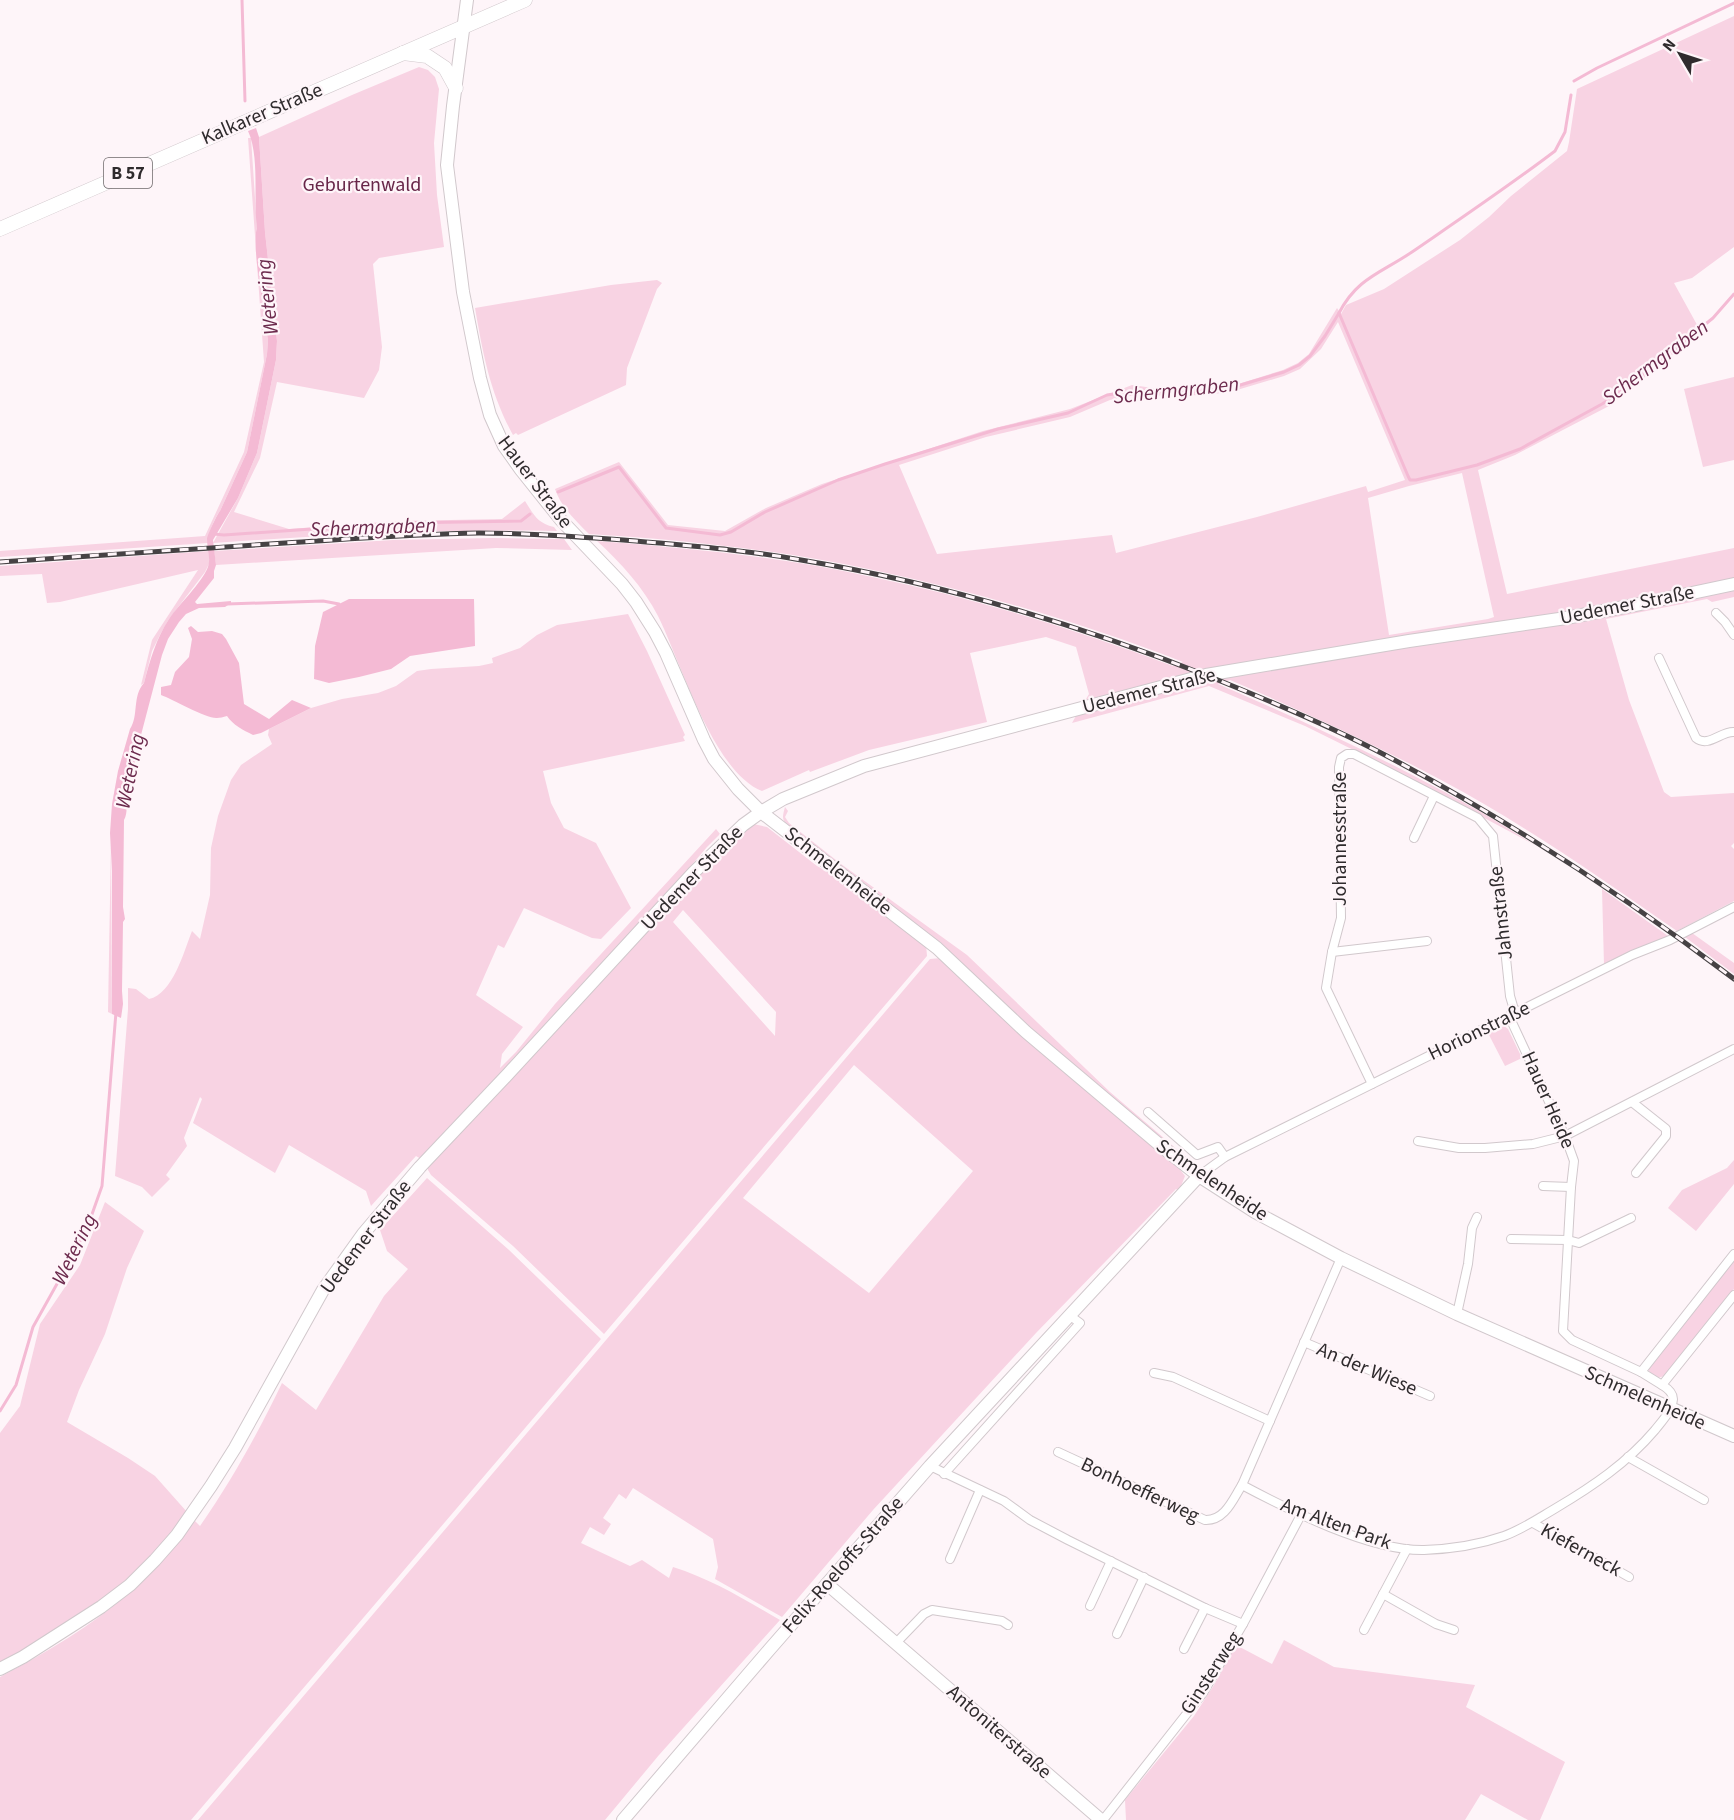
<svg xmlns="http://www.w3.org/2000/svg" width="1734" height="1820" font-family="'Source Sans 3',sans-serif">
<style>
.green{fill:#f8d3e3;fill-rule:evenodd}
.water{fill:#f4bad4}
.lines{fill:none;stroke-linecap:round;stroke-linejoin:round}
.stream{stroke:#f4bad4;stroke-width:3}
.street-casing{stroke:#d1c8cc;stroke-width:10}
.secondary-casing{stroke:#d1c8cc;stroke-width:14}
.primary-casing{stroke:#d1c8cc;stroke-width:15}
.street{stroke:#fff;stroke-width:8}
.secondary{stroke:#fff;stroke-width:12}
.primary{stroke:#fff;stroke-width:14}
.rail-casing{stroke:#464244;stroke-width:5}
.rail{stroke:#fef5f9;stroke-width:3;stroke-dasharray:9;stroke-linecap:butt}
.labels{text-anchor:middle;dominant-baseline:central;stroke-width:4.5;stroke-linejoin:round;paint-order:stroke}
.shield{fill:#fef5f9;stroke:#6d686a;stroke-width:1.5}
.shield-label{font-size:18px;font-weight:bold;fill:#2f2b2d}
.street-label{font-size:20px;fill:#2f2b2d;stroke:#fef5f9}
.park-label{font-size:20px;fill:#682649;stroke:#fef5f9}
.water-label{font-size:21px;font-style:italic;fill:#6c2a4d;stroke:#fef5f9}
</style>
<rect width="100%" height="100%" fill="#fef5f9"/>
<!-- green -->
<g class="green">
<path d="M1734 16V247L1692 278 1674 283 1701 332 1609 406 1515 455 1478 470 1507 594 1734 548V579L1610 605 1406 637 1083 704 1089 694 1076 647 1046 637 970 653 987 722 869 750 810 772 809 770 762 791C713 772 681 662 658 616 643 587 621 563 597 541 689 548 782 557 872 577 974 598 1075 629 1173 666L1183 662C1083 623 978 592 873 570 780 550 685 540 589 534 576 521 561 507 555 489L619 462 668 525 725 531 766 508 822 484 983 431 1070 409 1132 385 1160 389 1214 388 1235 385 1283 370 1298 363 1309 354 1337 308 1341 314 1346 305 1384 289 1460 240 1489 217 1511 196 1567 151 1569 142 1577 89ZM1338 322 1405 480 1368 492 1366 486 1257 517 1116 553 1112 535 937 554 899 465 986 437 1070 417 1110 400 1129 396 1209 395 1237 390 1284 376 1300 369 1321 349ZM1462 473 1494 617 1488 619 1389 635 1368 498 1409 486Z"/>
<path d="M419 67 428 70 435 77 439 89 434 143 437 195 444 247 379 258 373 264 382 347 379 370 364 398 277 382 260 458 234 512 289 529 398 521 502 519 525 501C534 515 537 523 554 527L557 531C442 529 328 535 213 543L238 498 257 453 276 360 277 341 265 232 259 137 352 95Z"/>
<path d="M248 138H251L257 228C251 243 265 320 268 340L267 354 247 452 220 511C215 517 207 535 208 543L0 557V551L205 536 244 452 264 362Z"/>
<path d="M657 280 662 283 657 289 627 368 626 385 518 435 516 433 513 435C490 393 483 354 475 308L611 285Z"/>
<path d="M1734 377V460L1703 467 1684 389Z"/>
<path d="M492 538 564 539 572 550 496 548 216 565 214 551 393 540Z"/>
<path d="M209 551V564L205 572 169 619 161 633 152 651 144 683 141 685 152 640 198 570 60 602 47 603 42 574 0 576V566Z"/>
<path d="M1734 591V597L1712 602 1707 599 1606 619 1629 700 1664 792 1671 797 1734 793V843L1731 846 1734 849V901L1677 931C1601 878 1525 825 1443 781 1374 744 1302 711 1230 680L1218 684C1302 720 1385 759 1465 803 1489 816 1512 831 1535 845L1398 772 1305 726 1209 686 1072 723 1077 714 1209 679 1707 594Z"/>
<path d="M628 614 647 651 685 735 683 737 685 741 543 771 551 803 564 828 596 843 631 908 601 939 592 938 524 908 504 948 498 945 476 995 523 1027 502 1054 500 1068 516 1052 555 1004 716 829 720 834 707 847 631 936 421 1159 416 1156 371 1206 366 1191 289 1145 275 1173 193 1123 202 1099 200 1097 184 1138 187 1146 166 1175 170 1179 152 1197 142 1187 115 1176 128 1009V988L136 989 149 999C173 994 184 951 192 931L200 939 210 895 211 848 218 816 231 780 241 765 272 744 268 735 269 729 311 708 342 699 378 693 396 686 417 671 431 669 479 666 493 663 492 658 520 648 537 635 557 625Z"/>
<path d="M785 807 788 811 785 817 789 823 841 864 967 955 1110 1092 1193 1163 1189 1164 787 825C781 819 783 815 785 807Z"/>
<path d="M753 824 767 827 817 866 846 882 926 944 927 956 604 1334 513 1246 431 1175 428 1170V1165L728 844ZM683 910 776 1012 775 1036 673 922Z"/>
<path d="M111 842 112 1014 108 1012Z"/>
<path d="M1602 889 1668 936 1604 965Z"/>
<path d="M1692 933 1734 963V974L1685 937Z"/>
<path d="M941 958 1178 1167 1185 1176 1179 1191 1176 1189 1036 1333 873 1510 782 1617 715 1579 718 1567 713 1539 633 1488 626 1499 619 1494 603 1518 611 1524 604 1535 590 1527 581 1543 630 1566 642 1560 669 1578 673 1567C711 1579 744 1599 780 1620L659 1755 605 1820H198L930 959ZM854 1065 973 1171 869 1293 743 1198Z"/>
<path d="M1504 1026 1508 1029 1522 1058 1505 1066 1488 1033Z"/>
<path d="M1734 1160V1184L1696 1231 1668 1208 1682 1190 1727 1168Z"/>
<path d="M427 1178 509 1250 601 1339 191 1820H0V1677C45 1653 92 1626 130 1592 154 1570 174 1546 195 1521L200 1526C232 1480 258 1433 282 1383L316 1410 384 1296 408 1269 387 1251 380 1230Z"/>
<path d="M105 1202 144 1231 127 1268 105 1334 79 1390 67 1422 128 1458 155 1476 187 1512C167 1538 144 1565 119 1586 83 1617 40 1640 0 1665V1433L20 1406 40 1324 80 1265Z"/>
<path d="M1734 1260V1289L1664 1376 1658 1378 1650 1374 1648 1367Z"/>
<path d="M1284 1640 1334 1667 1475 1685 1466 1707 1565 1762 1540 1820H1528L1481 1794 1465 1820H1126L1125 1800 1194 1716 1214 1685 1236 1645 1272 1664Z"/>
</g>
<!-- water -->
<g class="water">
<path d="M256 128 259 137 265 232 277 341 276 360 257 453 238 498 213 540 216 565 214 571V578L195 602 197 604 231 601V603L225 607 199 608 186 614 179 622 168 639 162 655 141 735C141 755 129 771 126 791 125 800 129 811 124 820L123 907 125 919 123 922 122 991 123 1004 121 1018 112 1014V871L110 833 112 804 118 771 130 729C139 716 132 696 144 683 150 660 156 639 169 619 180 603 201 584 208 567 211 558 207 549 207 539 207 536 217 514 220 511L247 452 267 354 268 340C265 320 251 243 257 228 253 199 260 157 248 131Z"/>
<path d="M349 599H474L475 646 410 656 391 669 359 677 329 683 314 679 315 646 323 612Z"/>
<path d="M191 626 198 632 212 631 222 634 226 639 239 663 244 704 269 719 292 700 311 708 261 733 253 735C243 730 233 725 227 716 223 717 220 718 217 718 207 719 172 699 161 695V687L171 685 175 672 189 657 192 639 188 628Z"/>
</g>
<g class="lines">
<!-- stream -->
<g class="stream">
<path d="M242 0 245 101"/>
<path d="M1574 81 1597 68 1734 3"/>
<path d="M1339 313C1357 278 1381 273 1412 252 1460 219 1509 186 1555 151L1565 132 1571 95"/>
<path d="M558 492 619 467 666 528 720 535 731 532 765 512 838 480 885 464 998 429 1068 413 1107 395 1140 390 1177 393 1227 389 1284 372 1299 365 1310 356 1325 336 1339 313 1408 476 1410 480H1416L1477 465 1520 449 1602 404 1624 390 1713 318 1734 294"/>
<path d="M214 534 224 535 399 523 521 521 530 514"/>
<path d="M227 604 323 601 339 604"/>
<path d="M0 1411 16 1385 33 1327 77 1248 91 1217 102 1186 116 1012"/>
</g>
<defs>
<g id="street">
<path d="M1716 613 1725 622 1734 635"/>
<path d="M1659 658 1696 738C1708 748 1721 731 1734 732"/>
<path d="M1414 838 1434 796"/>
<path d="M1332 952 1427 941"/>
<path d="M1509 1016 1565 1136 1574 1161 1571 1187 1563 1331 1572 1340 1641 1372 1734 1254"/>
<path d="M1372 1084 1326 988 1332 952 1341 918 1339 767 1341 758 1347 754H1354L1478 818 1493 836 1510 996 1515 1013"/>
<path d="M1632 1102 1666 1129V1136L1636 1173"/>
<path d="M1148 1112 1197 1155 1218 1147 1225 1157"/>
<path d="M1418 1141 1459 1148H1485L1533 1144 1565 1136 1734 1049"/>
<path d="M1199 1176 1225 1157 1632 955 1670 940 1734 907"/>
<path d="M1543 1186 1571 1187"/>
<path d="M1511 1239 1568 1240 1579 1243 1631 1218"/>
<path d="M1341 1258 1242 1485C1289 1510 1370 1551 1424 1550 1452 1549 1478 1545 1504 1536 1523 1529 1539 1518 1556 1508 1593 1486 1627 1463 1655 1430 1662 1421 1672 1411 1673 1399 1673 1392 1667 1388 1662 1385L1734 1295"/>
<path d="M1457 1314 1468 1264 1472 1228 1477 1217"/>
<path d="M1304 1342 1430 1396"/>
<path d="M1641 1372 1662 1385"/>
<path d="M1154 1373 1173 1377 1270 1421"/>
<path d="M1058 1452 1205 1520C1225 1521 1233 1499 1242 1485"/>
<path d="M1628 1457 1704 1500"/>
<path d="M930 1466 1004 1501 1030 1520 1068 1540 1205 1608 1243 1624"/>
<path d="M944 1474 1080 1323 1069 1315"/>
<path d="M1533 1523 1629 1577"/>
<path d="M950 1559 980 1490"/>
<path d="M1383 1594 1436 1624 1454 1630"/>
<path d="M1090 1606 1111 1561"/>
<path d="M1364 1630 1407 1549"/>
<path d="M1117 1634 1144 1577"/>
<path d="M896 1643 924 1614 932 1610 1002 1621 1008 1625"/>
<path d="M1184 1649 1205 1608"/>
<path d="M1103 1820 1203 1693 1243 1624 1301 1515"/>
</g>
<g id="secondary">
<path d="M467 0 453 106 447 165 463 292 480 378 490 415 504 446 521 470 561 520 622 584 636 602 655 632 666 653 704 740 714 759 738 789 761 812 937 948 1026 1032 1161 1146 1199 1176 1255 1212 1341 1258 1457 1314 1734 1436"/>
<path d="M827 1584 1101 1820"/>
<path d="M0 1669 23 1657 101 1607 130 1585 155 1560 177 1535 211 1486 235 1448 323 1290 363 1234 420 1167 508 1074 694 872 743 825 761 812 783 799 864 766 1206 675 1409 641 1566 618 1640 604 1734 584"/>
<path d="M623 1820 769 1650 930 1466 1199 1176"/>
</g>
<g id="primary">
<path d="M403 53 427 56 445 68 456 88"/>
<path d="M0 229 525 0"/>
</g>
</defs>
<!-- street casing -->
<use href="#street" class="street-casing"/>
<!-- secondary casing -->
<use href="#secondary" class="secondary-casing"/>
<!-- primary casing -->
<use href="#primary" class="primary-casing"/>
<!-- street -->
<use href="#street" class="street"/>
<!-- secondary -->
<use href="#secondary" class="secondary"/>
<!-- primary -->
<use href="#primary" class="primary"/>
<defs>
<path id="rail" d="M0 562C95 555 190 549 285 543 350 539 414 534 479 533 531 533 584 537 636 541 691 546 746 550 801 560 941 583 1076 624 1208 676 1268 700 1328 725 1385 755 1508 820 1623 895 1734 979"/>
</defs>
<!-- rail casing -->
<use href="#rail" class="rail-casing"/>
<!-- rail -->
<use href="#rail" class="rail"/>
</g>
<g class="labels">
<!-- shield labels -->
<rect class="shield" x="104" y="158" width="48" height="30" rx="4.5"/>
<g class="shield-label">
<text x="128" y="173">B 57</text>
</g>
<!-- street labels -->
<g class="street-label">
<text transform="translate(262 114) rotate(-23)">Kalkarer Straße</text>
<text transform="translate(535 482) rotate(53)">Hauer Straße</text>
<text transform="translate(1627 605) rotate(-11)">Uedemer Straße</text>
<text transform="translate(1149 691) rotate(-14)">Uedemer Straße</text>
<text transform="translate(1340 839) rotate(-90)">Johannesstraße</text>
<text transform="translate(838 871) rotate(38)">Schmelenheide</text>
<text transform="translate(692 878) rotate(-46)">Uedemer Straße</text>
<text transform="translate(1501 913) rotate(-96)">Jahnstraße</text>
<text transform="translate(1479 1031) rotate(-26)">Horionstraße</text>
<text transform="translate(1548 1100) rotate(66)">Hauer Heide</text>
<text transform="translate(1212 1180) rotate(34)">Schmelenheide</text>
<text transform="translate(366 1237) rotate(-53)">Uedemer Straße</text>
<text transform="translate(1367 1369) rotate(23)">An der Wiese</text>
<text transform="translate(1645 1398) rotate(24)">Schmelenheide</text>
<text transform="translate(1140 1490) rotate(25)">Bonhoefferweg</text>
<text transform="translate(1336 1524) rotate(20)">Am Alten Park</text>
<text transform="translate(1581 1550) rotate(29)">Kieferneck</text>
<text transform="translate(843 1565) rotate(-49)">Felix-Roeloffs-Straße</text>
<text transform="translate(1211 1673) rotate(-57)">Ginsterweg</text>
<text transform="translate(999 1732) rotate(41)">Antoniterstraße</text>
</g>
<!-- park labels -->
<g class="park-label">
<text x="362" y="185">Geburtenwald</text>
</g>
<!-- water labels -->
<g class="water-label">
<text transform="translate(267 297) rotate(-96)">Wetering</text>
<text transform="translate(1655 362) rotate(-37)">Schermgraben</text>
<text transform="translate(1176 390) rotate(-6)">Schermgraben</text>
<text transform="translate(373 527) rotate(-2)">Schermgraben</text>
<text transform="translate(130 771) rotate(-78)">Wetering</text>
<text transform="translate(74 1249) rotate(-64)">Wetering</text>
</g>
</g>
<!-- north arrow -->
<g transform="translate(1680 54) rotate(309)" stroke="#fef5f9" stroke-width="4.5" paint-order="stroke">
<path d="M0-4.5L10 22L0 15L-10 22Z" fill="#2f2b2d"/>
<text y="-9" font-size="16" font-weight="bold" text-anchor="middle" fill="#2f2b2d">N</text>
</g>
</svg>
